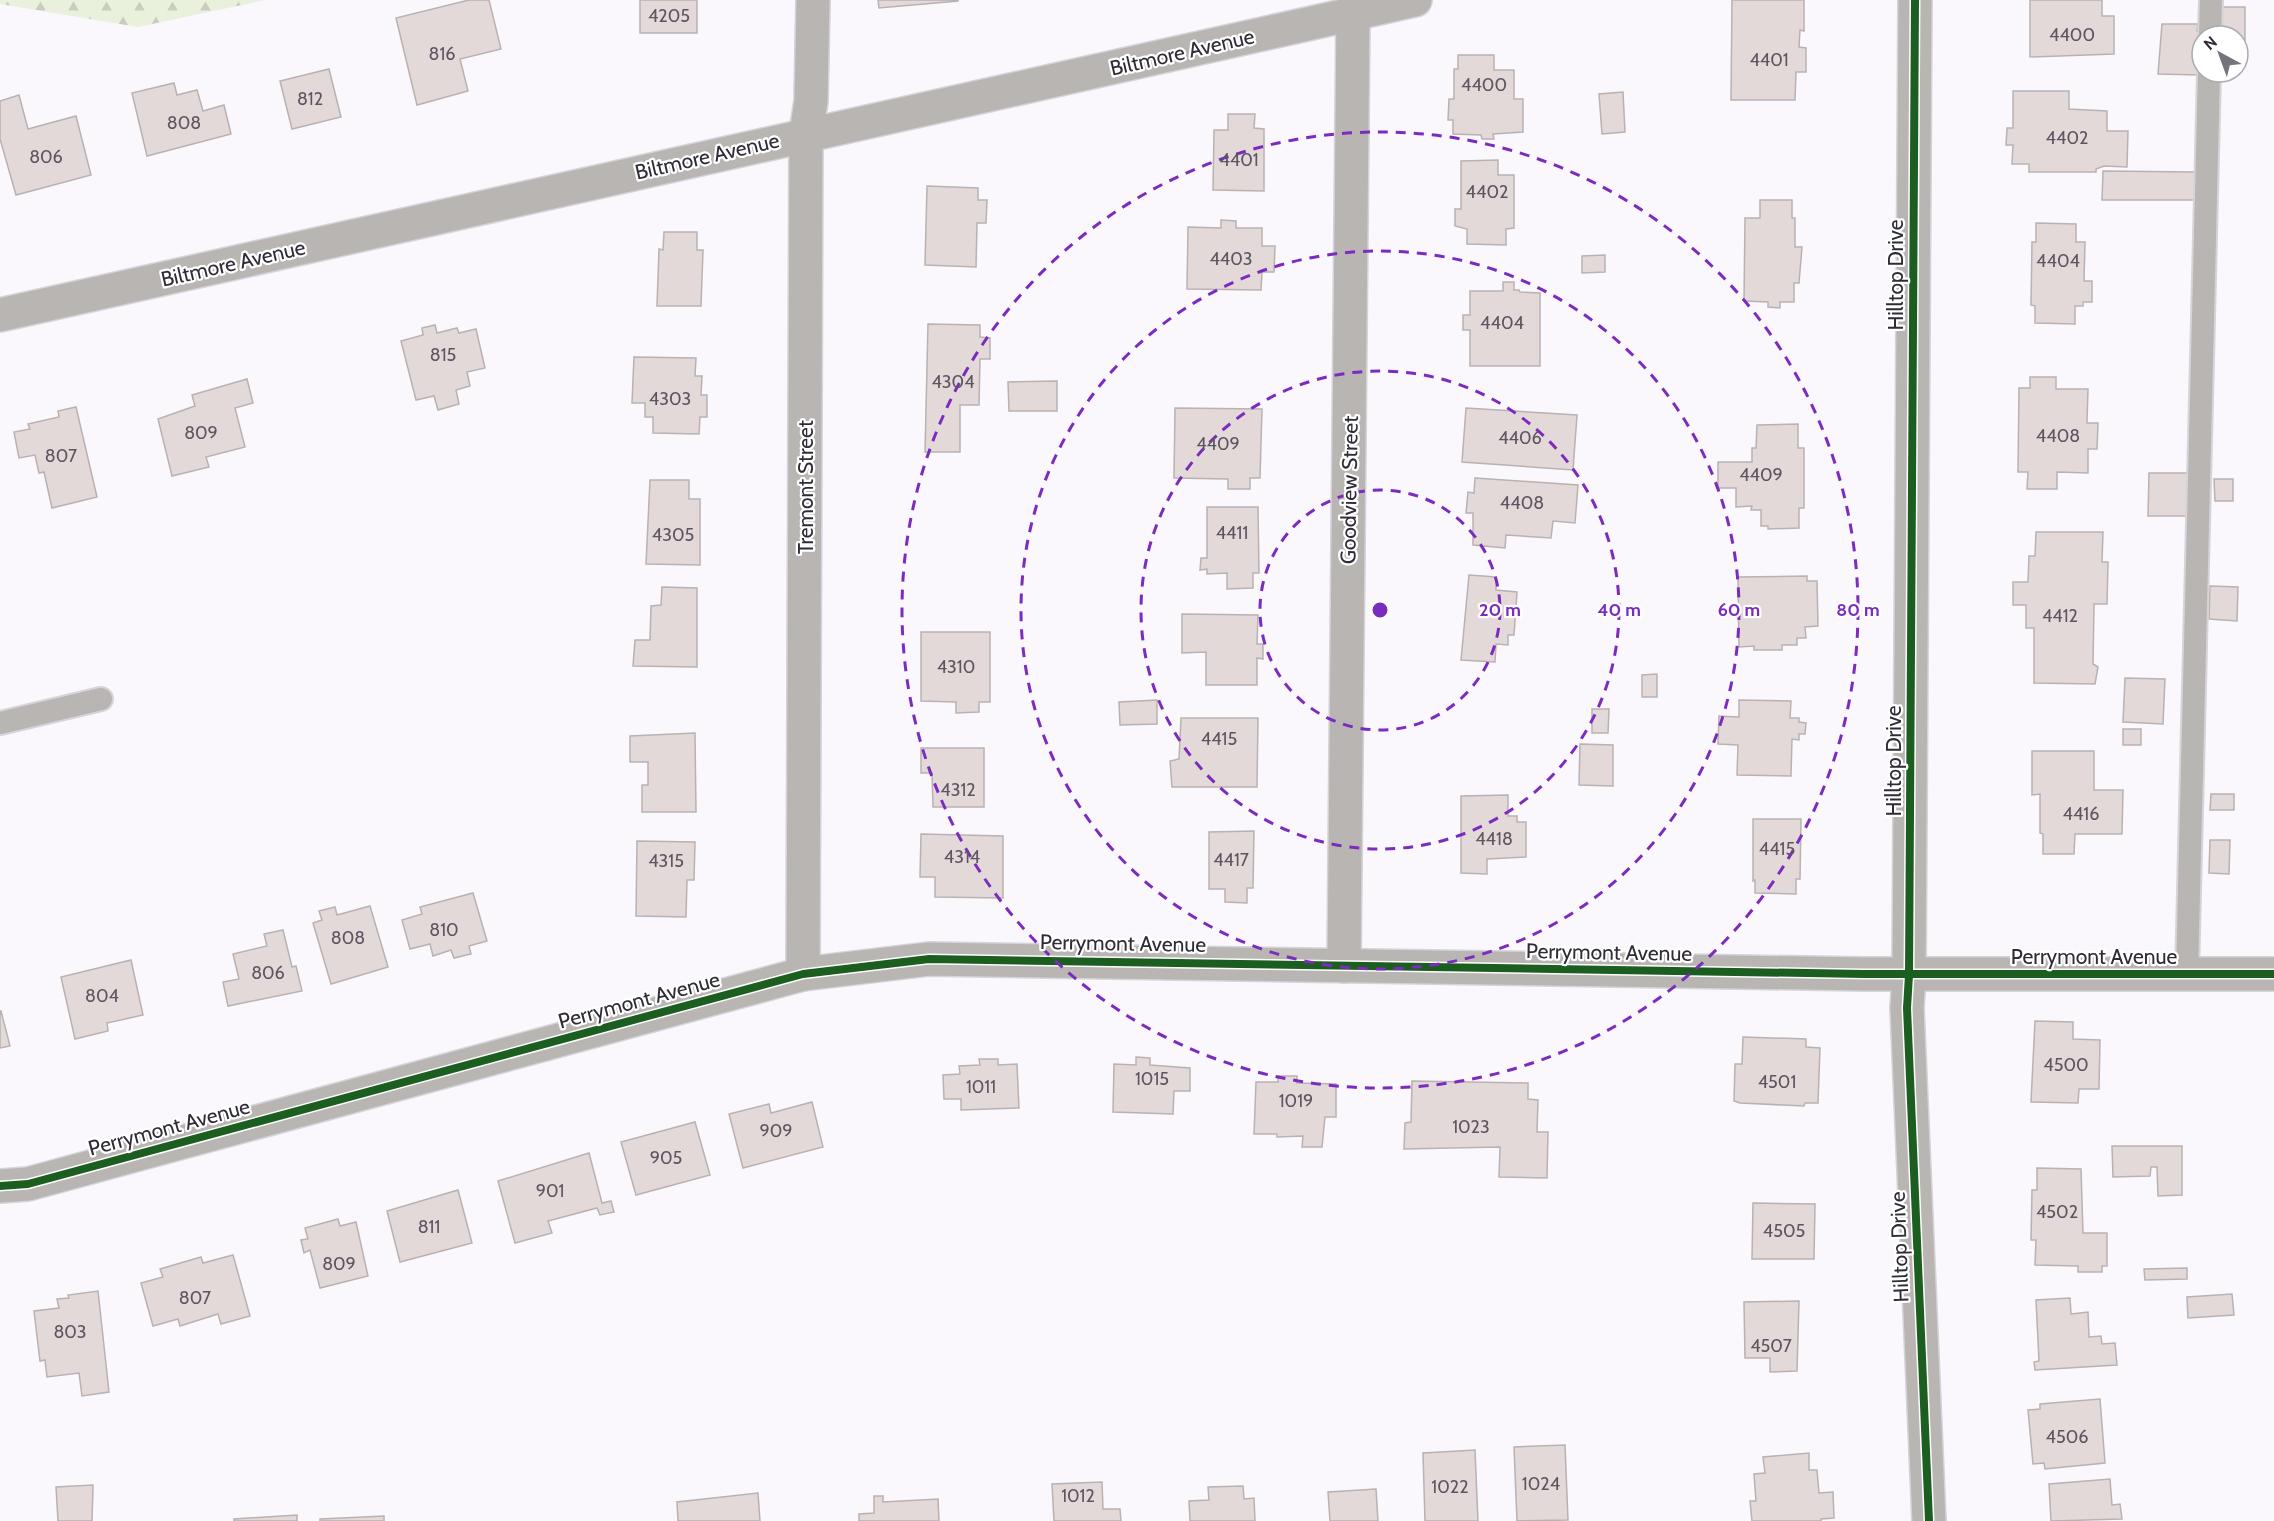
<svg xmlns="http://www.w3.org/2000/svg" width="2274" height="1521" font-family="Cabin,sans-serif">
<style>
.forest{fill:url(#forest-firs)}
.building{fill:#e4d9d9;stroke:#b9b1b2;stroke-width:1.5}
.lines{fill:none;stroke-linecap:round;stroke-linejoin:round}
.service-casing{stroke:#d5d4d8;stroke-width:26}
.minor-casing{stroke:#d5d4d8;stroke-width:36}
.tertiary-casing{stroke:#d5d4d8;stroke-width:36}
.service{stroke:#b8b5b3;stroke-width:22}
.minor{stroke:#b8b5b3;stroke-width:33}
.tertiary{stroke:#b8b5b3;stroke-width:33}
.cycleway-casing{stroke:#fff;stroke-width:11}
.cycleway{stroke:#1b5e20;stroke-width:8}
.ring{fill:none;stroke:#7b2cbf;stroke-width:3;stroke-dasharray:10 8}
.labels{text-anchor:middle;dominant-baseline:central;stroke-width:4.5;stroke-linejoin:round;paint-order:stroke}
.number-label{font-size:18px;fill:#5c5660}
.street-label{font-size:21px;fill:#2f2b37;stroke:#fff}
.centre{fill:#7b2cbf;stroke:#fff;stroke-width:3}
.ring-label{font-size:18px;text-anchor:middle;font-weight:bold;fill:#7b2cbf;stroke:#fff;stroke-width:4.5;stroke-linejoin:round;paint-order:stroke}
</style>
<defs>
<pattern id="forest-firs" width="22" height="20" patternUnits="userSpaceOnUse" patternTransform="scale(1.5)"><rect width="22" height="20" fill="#e9f0db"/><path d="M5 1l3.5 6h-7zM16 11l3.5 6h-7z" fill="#c8cebd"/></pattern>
</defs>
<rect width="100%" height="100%" fill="#faf8fc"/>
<!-- forest -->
<path class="forest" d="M0 0H265L138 27 0 4Z"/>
<!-- building -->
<g class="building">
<path d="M469 0H489L501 49 460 59 468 91 417 105 396 18Z"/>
<rect x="640" y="0" width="57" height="33"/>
<path d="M878 0H958V1L879 8Z"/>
<path d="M1732 0H1804V31L1800 30 1799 47 1806 48V72H1796L1795 100H1731Z"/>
<path d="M2030 0H2102V16H2114V54L2030 57Z"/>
<path d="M2221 7H2245V40H2238V36H2221Z"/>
<path d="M2162 24H2198L2197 31H2200V75L2158 74Z"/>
<path d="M1458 55H1494V70H1514V99H1523V132L1493 134 1494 139H1482L1481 135 1453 134V120H1448L1449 99H1454V69H1458Z"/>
<path d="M329 69 341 117 292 129 280 81Z"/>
<path d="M174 83 177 95 197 90 203 111 224 105 231 134 147 156 132 93Z"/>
<path d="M2013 91H2069V109L2107 111V131H2128L2127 167 2104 166 2096 169V172H2029V164H2012L2013 145H2006L2007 128H2013Z"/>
<path d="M1623 92 1625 132 1602 134 1599 94Z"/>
<path d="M19 95 28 129 76 116 91 175 16 195 0 139V101Z"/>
<path d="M1228 114H1255L1254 128 1264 129V191L1213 190 1214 130H1228Z"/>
<path d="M1498 160V175H1514V228L1506 229V245L1467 244V229L1455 226V209H1461V161Z"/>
<path d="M2103 171 2195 172V200H2102Z"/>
<path d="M927 186 978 188V200H987L986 223H977L976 267 925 265Z"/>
<path d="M1760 200H1792V218H1795V247H1802L1799 283H1794V302H1780V308L1768 307V302L1744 301 1745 218H1760Z"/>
<path d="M1221 220 1236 221V228H1262V246H1275L1274 272H1262L1261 290 1187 289 1188 227 1221 228Z"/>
<path d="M2036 223 2076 224V242H2085L2084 281H2092V302H2083V306H2075V324L2035 323V306L2031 305 2032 242H2036Z"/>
<path d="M664 232H697V250H703L701 306H657L659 249 663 250Z"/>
<path d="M1605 255V272L1582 273V256Z"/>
<path d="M1503 282H1514V290H1519L1520 292 1540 293V366H1470V330H1463V315H1470V291H1503Z"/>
<path d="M928 324 980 325V337L990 338V359H980L979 405H960V452H925Z"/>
<path d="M435 325 437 333 457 328 459 333 476 329 485 368 467 372 470 386 456 390 459 404 438 410 434 396 416 400 401 341 423 335 422 328Z"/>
<path d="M634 357 696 358 695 376H702L701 395H707V417H700L699 434 653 433V417H645V403H632Z"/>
<path d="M2030 377H2056V389H2088L2087 423H2098L2097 449H2088V473L2057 472V489H2027L2028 472H2018L2019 388H2030Z"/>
<path d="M247 379 253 403 235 408 245 447 206 457 209 467 172 476 158 419 195 406 192 395Z"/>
<path d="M1057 381V411H1009L1008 382Z"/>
<path d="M76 407 97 497 52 508 44 472 39 473 35 455 19 458 14 432 30 429 28 424 59 417 58 411Z"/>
<path d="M1175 408 1262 409 1260 478H1250V489H1228V479L1174 478Z"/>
<path d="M1466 408 1577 415 1573 470 1462 462Z"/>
<path d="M1798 424V448H1804V508H1799V528L1768 529V526H1761V510H1751L1752 506 1736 507V488H1718V462H1752V448H1756L1757 425Z"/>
<path d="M2149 473H2192L2191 516H2148Z"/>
<path d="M1475 478 1578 485 1575 523 1553 521 1551 538 1506 535 1505 548 1473 545V513H1466L1468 492 1474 493Z"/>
<path d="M2214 479H2233V501H2215Z"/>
<path d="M650 480H689V499H700V565L646 564Z"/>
<path d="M1207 507H1258L1259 573H1253V588L1227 589V573L1207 574V569L1200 570 1201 558H1207Z"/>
<path d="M2036 532H2103L2102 562H2108L2107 604H2094L2093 664 2098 667 2095 684 2034 683V628H2026V605H2013V582H2028L2029 556H2035Z"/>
<path d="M1469 575 1496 577V590L1517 592 1514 635H1508V645L1496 644 1495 662 1461 660Z"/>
<path d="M1807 576V581H1817L1818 626 1805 627 1806 638H1797V645H1782V650H1754V646L1739 647 1738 577Z"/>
<path d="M2210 586 2238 587 2237 621 2209 619Z"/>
<path d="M662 587 697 588V667L633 666 635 640H650L651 606 661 605Z"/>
<path d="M1182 614 1258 615 1257 644H1263V659L1257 658V685H1206V652L1182 653Z"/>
<path d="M921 632H990V702H979V712L956 713V702L921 701Z"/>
<path d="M1657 674V697H1642V675Z"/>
<path d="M2125 678 2165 679 2163 724 2123 722Z"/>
<path d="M1157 700V724L1120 725 1119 702Z"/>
<path d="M1739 700 1791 701 1790 718H1799V722L1806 723 1805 734H1799V740L1792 739 1791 776 1737 775 1738 745 1718 744 1719 716 1739 717Z"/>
<path d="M1592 709H1609L1608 733H1592Z"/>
<path d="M1181 718H1258L1257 787H1172L1170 761 1179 759Z"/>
<rect x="2123" y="729" width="18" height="16"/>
<path d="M695 733 696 812H642V785H648V762H630V736Z"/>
<path d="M1580 744 1613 745V786L1579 785Z"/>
<path d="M921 748H984V807H933L932 773H921Z"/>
<path d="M2032 751H2094V790H2123L2122 834H2075L2074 854H2043V834L2040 833V794L2032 795Z"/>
<path d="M2211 794H2234V810H2210Z"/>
<path d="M1508 795V816H1517V822H1526V857L1487 859V874L1461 873V796Z"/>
<path d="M1753 819H1801L1800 879H1796V894L1755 893V880L1753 881Z"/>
<path d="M1254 831 1253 888H1247V903L1225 902V889H1209V832Z"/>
<path d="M921 834 1003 836V898L935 897V877H920Z"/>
<path d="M2210 840H2230L2229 874 2209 873Z"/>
<path d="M637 841 695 842 694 880H687L686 917 636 916Z"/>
<path d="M473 893 487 941 469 946 471 954 454 958 451 950 433 956 430 944 410 949 402 920 422 914 420 907Z"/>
<path d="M370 906 388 967 331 984 313 923 322 920 319 911 335 907 337 915Z"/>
<path d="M283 930 292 967 296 966 302 991 228 1006 223 982 239 979 233 954 267 946 264 934Z"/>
<path d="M131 960 143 1015 107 1023 108 1031 75 1039 61 977Z"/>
<path d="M1 1011 10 1046 0 1048V1011Z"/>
<path d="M2035 1021 2073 1022V1039L2100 1040 2099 1089H2079L2078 1103 2031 1102Z"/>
<path d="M1743 1037 1806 1039V1047L1820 1048 1818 1103H1805L1804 1106 1740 1103 1734 1101 1735 1064H1742Z"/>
<path d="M1136 1057 1150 1058V1065L1190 1068V1091H1174L1173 1114 1113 1112 1114 1064 1136 1065Z"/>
<path d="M979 1059H998V1065L1017 1064 1019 1108 961 1110V1099H944L943 1075 960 1074 959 1066 980 1065Z"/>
<path d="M1278 1076H1297V1083L1336 1084V1117H1325L1322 1147H1302L1303 1136 1277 1137V1134H1254L1256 1082H1278Z"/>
<path d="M1412 1081 1528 1083V1099L1538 1100 1537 1132H1548L1547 1178 1499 1177 1500 1147 1404 1149 1405 1123 1411 1122Z"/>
<path d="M812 1102 823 1147 743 1168 729 1114 769 1104 771 1113Z"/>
<path d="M695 1122 710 1175 636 1195 621 1142Z"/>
<path d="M2112 1146H2182V1195L2158 1196 2157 1167H2151L2150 1176 2113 1177Z"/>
<path d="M589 1153 602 1203 611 1201 614 1212 600 1215 597 1208 548 1221 552 1233 515 1243 498 1181Z"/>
<path d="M2037 1168 2081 1169 2083 1233H2107V1266H2102V1272H2078V1266L2035 1265 2036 1240H2031L2032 1190H2037Z"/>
<path d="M458 1190 472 1243 400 1262 387 1211Z"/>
<path d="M1753 1203 1815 1204 1814 1259H1752Z"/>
<path d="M338 1219 340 1226 356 1222 368 1276 320 1288 310 1250 304 1253 301 1240 308 1239 305 1228Z"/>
<path d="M233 1255 250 1316 221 1324 218 1314 180 1326 178 1319 153 1326 141 1283 163 1277 160 1269 201 1257 203 1263Z"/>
<path d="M2187 1268V1279L2145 1280 2144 1269Z"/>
<path d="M98 1291 109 1392 82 1396 79 1373 47 1377 45 1360 40 1361 34 1311 59 1308 57 1299 69 1298 68 1295Z"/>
<path d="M2232 1294 2234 1315 2188 1318 2187 1297Z"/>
<path d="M2070 1298 2071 1314 2088 1312 2089 1337 2101 1336 2102 1344 2115 1343 2117 1365 2035 1370 2034 1362 2039 1361 2036 1300Z"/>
<path d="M1799 1301 1797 1371 1770 1372V1358H1745L1744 1302Z"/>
<path d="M2100 1399 2105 1463 2045 1469 2044 1463 2033 1464 2028 1410 2040 1409V1404Z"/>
<path d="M1565 1445 1568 1520 1517 1521 1514 1447Z"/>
<path d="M1475 1450 1478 1521H1425L1423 1453Z"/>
<path d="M1809 1453V1470H1817L1819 1493 1833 1492 1834 1518 1821 1519V1521H1752L1750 1501H1756L1754 1474 1765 1473 1763 1457Z"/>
<path d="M2110 1479 2112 1505 2120 1504 2122 1519 2051 1521 2049 1484Z"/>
<path d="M1102 1482 1103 1509H1120L1121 1521H1054L1052 1484Z"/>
<path d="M93 1485 92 1521H58L56 1487Z"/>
<path d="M1243 1486 1244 1499 1254 1498 1255 1521H1190L1189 1501 1209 1500 1208 1487Z"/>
<path d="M1376 1489 1378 1521H1330L1328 1492Z"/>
<path d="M758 1493 760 1521H678L677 1502Z"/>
<path d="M874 1496H883V1502L938 1499 939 1521H859V1514L874 1513Z"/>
<path d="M297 1515V1521H234V1519Z"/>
<path d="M384 1516V1521H320V1519Z"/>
</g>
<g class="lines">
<defs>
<g id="service">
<path d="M2210 36 2211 0"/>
<path d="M0 723 101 699"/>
<path d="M2187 974 2209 72"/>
</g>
<g id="minor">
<path d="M1915 0 1909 975 1907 1008 1929 1521"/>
<path d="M0 315 1415 0"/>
<path d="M1344 966 1353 13"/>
<path d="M803 974 806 134 811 101 813 0"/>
</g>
<path id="tertiary" d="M0 1186 28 1184 803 974 929 959 1864 974H2274"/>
</defs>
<!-- service casing -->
<use href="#service" class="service-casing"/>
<!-- minor casing -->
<use href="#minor" class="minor-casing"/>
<!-- tertiary casing -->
<use href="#tertiary" class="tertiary-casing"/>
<!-- service -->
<use href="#service" class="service"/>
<!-- minor -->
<use href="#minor" class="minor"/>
<!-- tertiary -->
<use href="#tertiary" class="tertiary"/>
<defs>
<g id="cycleway">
<path d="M1915 0 1909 975 1907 1008 1929 1521"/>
<path d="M0 1186 28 1184 803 974 929 959 1864 974H2274"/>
</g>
</defs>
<!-- cycleway casing -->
<use href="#cycleway" class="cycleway-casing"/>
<!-- cycleway -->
<use href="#cycleway" class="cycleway"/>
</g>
<!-- distance rings -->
<g class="ring">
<circle cx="1380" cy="610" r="120"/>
<circle cx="1380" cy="610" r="239"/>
<circle cx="1380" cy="610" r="359"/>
<circle cx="1380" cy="610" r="478"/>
</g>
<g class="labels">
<!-- number labels -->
<g class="number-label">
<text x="669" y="16">4205</text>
<text x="2072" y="35">4400</text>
<text x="442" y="54">816</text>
<text x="1769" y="60">4401</text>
<text x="1484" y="85">4400</text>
<text x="310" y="99">812</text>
<text x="184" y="123">808</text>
<text x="2067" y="138">4402</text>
<text x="46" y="157">806</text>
<text x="1239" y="160">4401</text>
<text x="1487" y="192">4402</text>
<text x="1231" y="259">4403</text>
<text x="2058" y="261">4404</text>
<text x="1502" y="323">4404</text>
<text x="443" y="355">815</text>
<text x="953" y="382">4304</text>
<text x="670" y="399">4303</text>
<text x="201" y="433">809</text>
<text x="2058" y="436">4408</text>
<text x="1520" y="438">4406</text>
<text x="1218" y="444">4409</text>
<text x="61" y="456">807</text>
<text x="1761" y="475">4409</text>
<text x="1522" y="503">4408</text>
<text x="1232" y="533">4411</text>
<text x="673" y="535">4305</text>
<text x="2060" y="616">4412</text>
<text x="956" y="667">4310</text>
<text x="1219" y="739">4415</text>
<text x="958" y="790">4312</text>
<text x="2081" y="814">4416</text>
<text x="1494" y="839">4418</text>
<text x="1777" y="849">4415</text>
<text x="962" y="857">4314</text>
<text x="1231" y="860">4417</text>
<text x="666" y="861">4315</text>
<text x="444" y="930">810</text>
<text x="348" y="938">808</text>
<text x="268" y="973">806</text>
<text x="102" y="996">804</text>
<text x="2066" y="1065">4500</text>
<text x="1152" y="1079">1015</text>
<text x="1777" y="1082">4501</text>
<text x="981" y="1087">1011</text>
<text x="1296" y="1101">1019</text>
<text x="1471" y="1127">1023</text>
<text x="776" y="1131">909</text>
<text x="666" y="1158">905</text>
<text x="550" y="1191">901</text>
<text x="2057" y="1212">4502</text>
<text x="429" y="1227">811</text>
<text x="1784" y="1231">4505</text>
<text x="339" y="1264">809</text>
<text x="195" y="1298">807</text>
<text x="70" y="1332">803</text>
<text x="1771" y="1346">4507</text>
<text x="2067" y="1437">4506</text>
<text x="1541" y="1484">1024</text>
<text x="1450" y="1487">1022</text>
<text x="1078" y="1496">1012</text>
</g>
<!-- street labels -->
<g class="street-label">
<text transform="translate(1182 52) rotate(-13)">Biltmore Avenue</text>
<text transform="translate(707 156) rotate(-13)">Biltmore Avenue</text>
<text transform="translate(233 263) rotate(-13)">Biltmore Avenue</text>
<text transform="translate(1895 275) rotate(-90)">Hilltop Drive</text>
<text transform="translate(805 487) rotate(-90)">Tremont Street</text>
<text transform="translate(1349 490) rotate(-89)">Goodview Street</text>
<text transform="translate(1893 761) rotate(-90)">Hilltop Drive</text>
<text transform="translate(1123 943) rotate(1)">Perrymont Avenue</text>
<text transform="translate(1609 952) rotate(1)">Perrymont Avenue</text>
<text x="2094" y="956">Perrymont Avenue</text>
<text transform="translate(639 1000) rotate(-15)">Perrymont Avenue</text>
<text transform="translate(169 1127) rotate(-15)">Perrymont Avenue</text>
<text transform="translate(1899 1247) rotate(-92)">Hilltop Drive</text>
</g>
</g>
<circle cx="1380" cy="610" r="9" class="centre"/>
<g class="ring-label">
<text x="1500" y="616">20 m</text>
<text x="1619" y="616">40 m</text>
<text x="1739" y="616">60 m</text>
<text x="1858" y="616">80 m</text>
</g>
<!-- north arrow -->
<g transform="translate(2220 54) rotate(319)"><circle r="28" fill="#ffffff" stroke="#acaaaf" stroke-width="1.5"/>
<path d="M0-4.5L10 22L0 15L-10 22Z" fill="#76737c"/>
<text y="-9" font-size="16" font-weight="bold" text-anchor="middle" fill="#2f2b37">N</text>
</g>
</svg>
